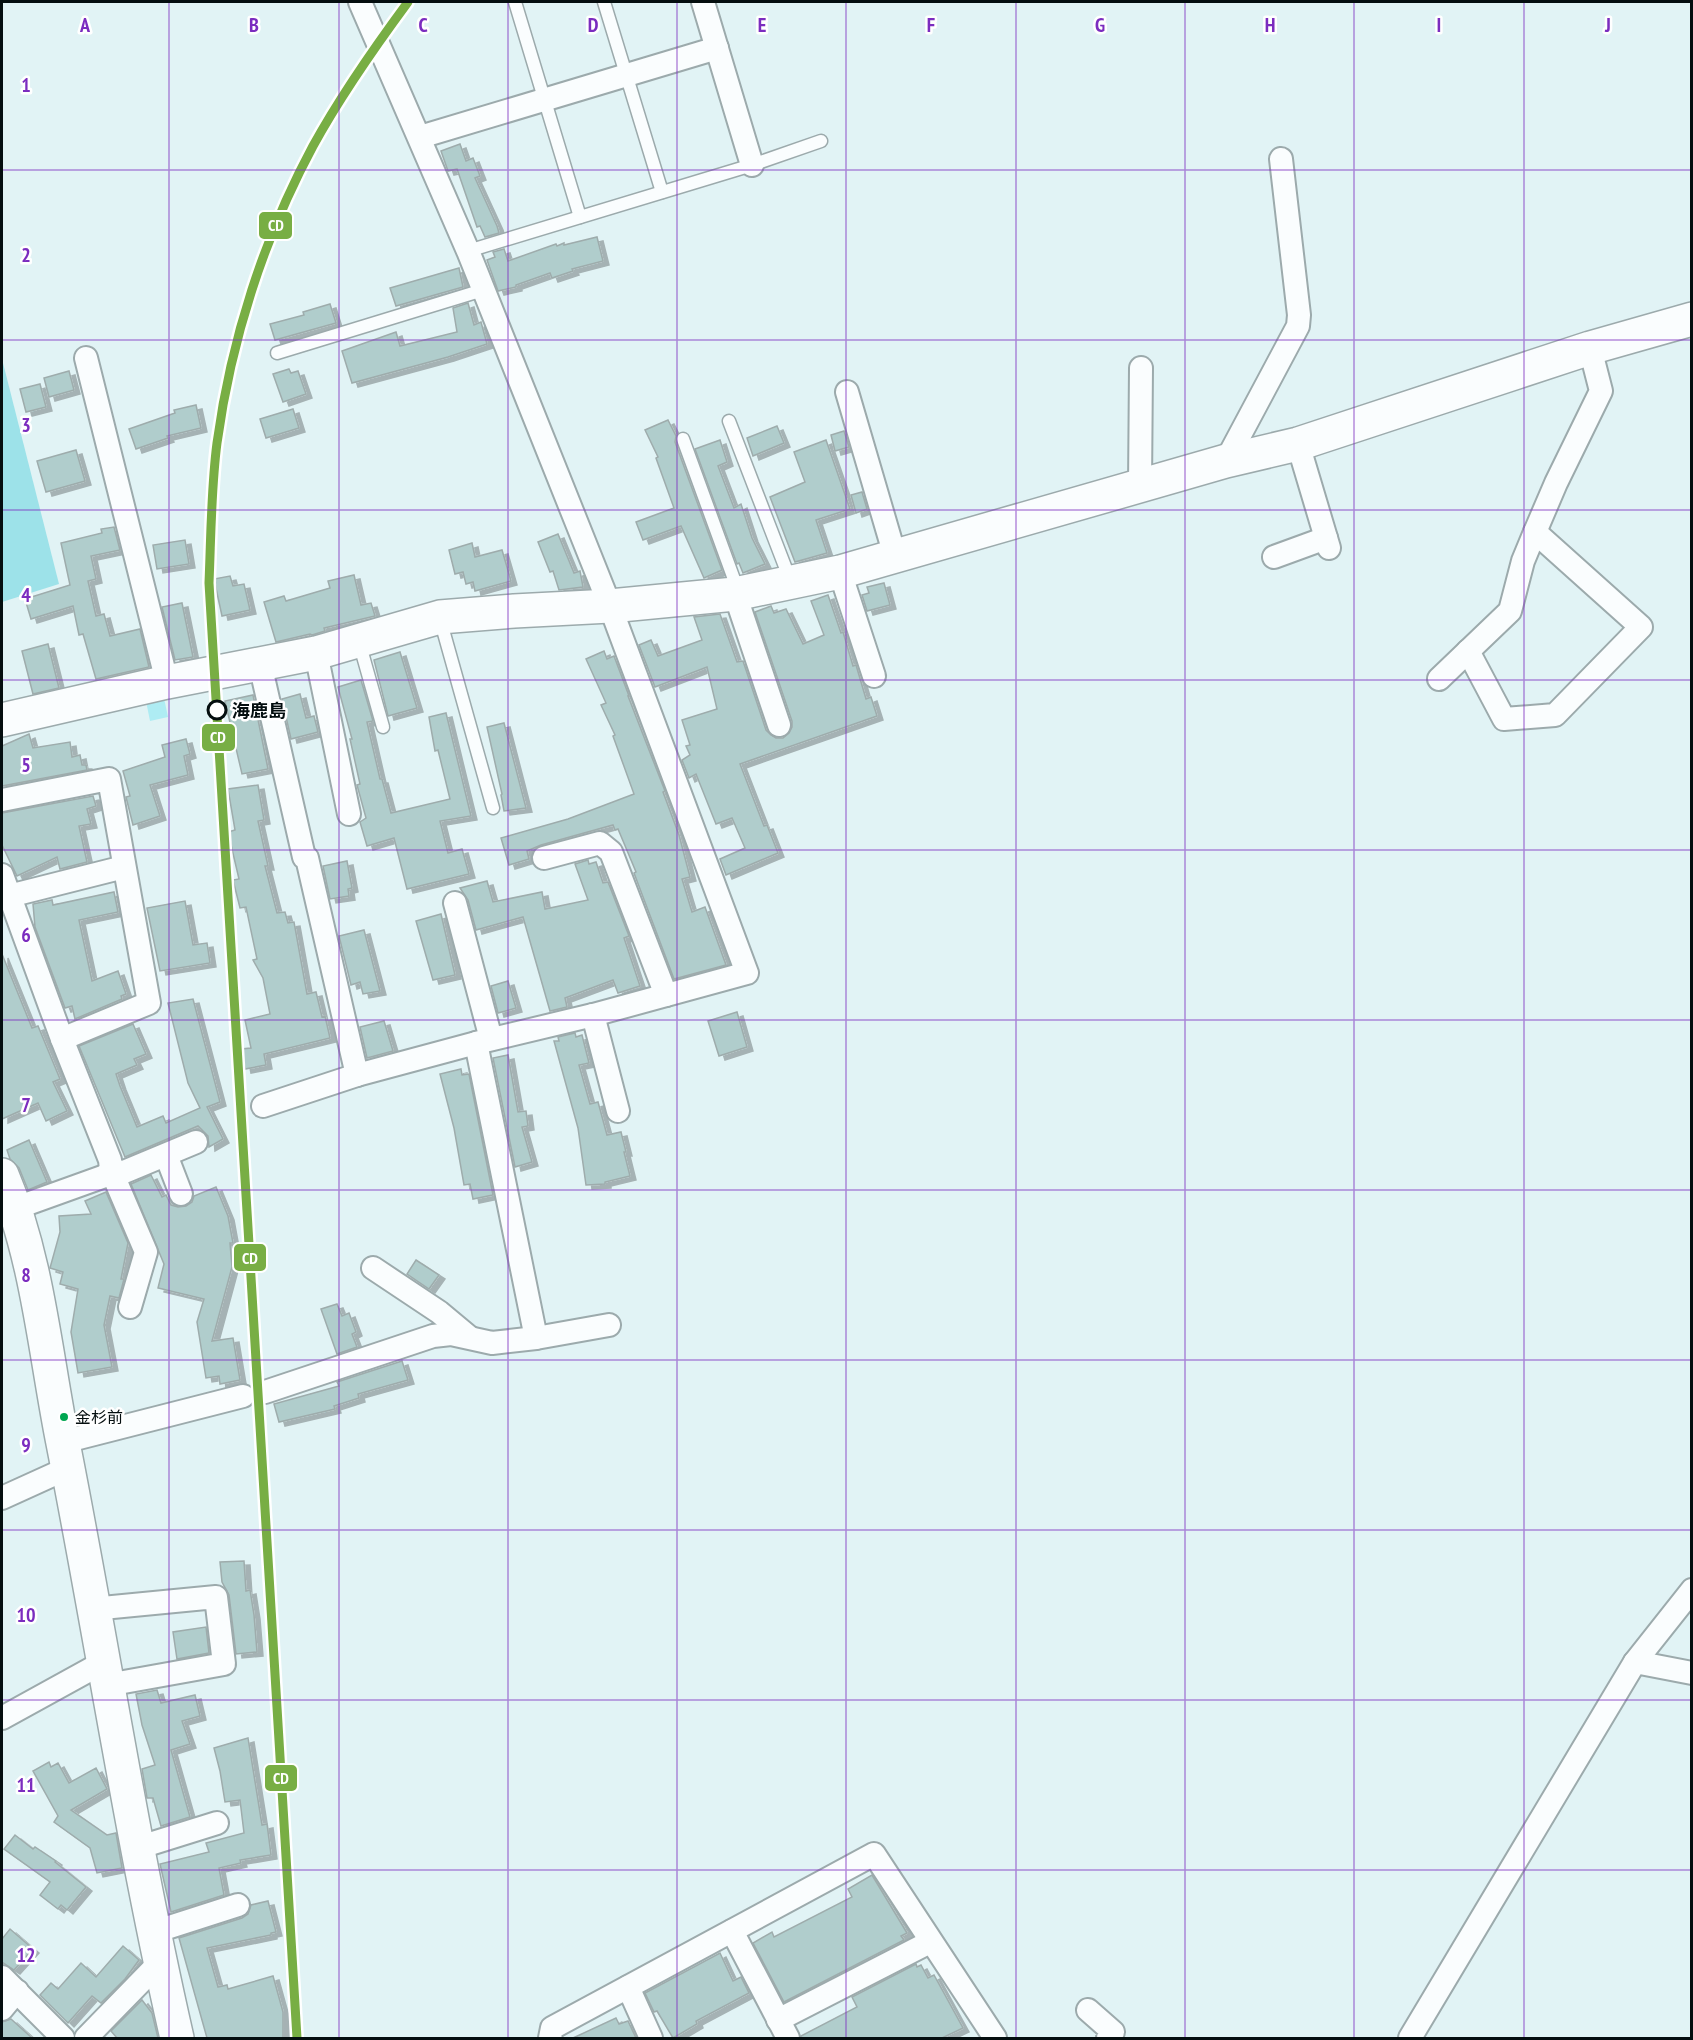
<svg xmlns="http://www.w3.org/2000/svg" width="1693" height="2040" font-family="'PT Sans Narrow','Noto Sans JP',sans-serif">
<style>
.green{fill:#aeecf3}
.forest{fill:#9de2e9}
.building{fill:#b0cdcc;stroke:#9eacac;stroke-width:1.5;filter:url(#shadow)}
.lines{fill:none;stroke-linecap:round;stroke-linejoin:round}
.lane-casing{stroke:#9caaac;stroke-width:15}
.street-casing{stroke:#9caaac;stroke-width:26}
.secondary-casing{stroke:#9caaac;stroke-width:36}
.lane{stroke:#fafdfe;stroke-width:12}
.street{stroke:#fafdfe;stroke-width:22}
.secondary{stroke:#fafdfe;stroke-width:33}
.rail-1-casing{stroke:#fff;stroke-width:14}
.rail-1{stroke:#78ae44;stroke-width:9}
.grid{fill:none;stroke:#7b2cbf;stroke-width:1.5;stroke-opacity:0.55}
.stop-dot{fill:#fff;stroke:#040e0f;stroke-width:3}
.bus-dot{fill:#00a651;stroke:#fff;stroke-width:2}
.labels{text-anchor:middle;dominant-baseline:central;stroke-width:5;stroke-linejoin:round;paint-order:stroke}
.bus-label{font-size:16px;fill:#040e0f;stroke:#fff;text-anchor:start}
.stop-label{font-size:18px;font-weight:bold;fill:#040e0f;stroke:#fff;text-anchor:start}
.grid-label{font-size:20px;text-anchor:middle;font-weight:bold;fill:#7b2cbf;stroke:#fff;stroke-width:5;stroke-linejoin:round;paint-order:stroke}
.line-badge{stroke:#fff;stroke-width:2}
.badge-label{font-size:16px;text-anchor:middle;font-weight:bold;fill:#fff}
</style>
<defs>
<filter id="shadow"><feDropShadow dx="6" dy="4" stdDeviation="0" flood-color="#0004"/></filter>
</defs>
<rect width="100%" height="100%" fill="#e1f3f5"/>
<!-- green -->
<path class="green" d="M164 698 168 717 150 721 146 701Z"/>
<!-- forest -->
<path class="forest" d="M2 359 59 584 2 602Z"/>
<!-- building -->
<g class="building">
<path d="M460 144 466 161 473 158 480 176 475 178 497 226 499 233 485 237 480 226 477 227 457 169 448 171 441 151Z"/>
<path d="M597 237 603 261 572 269 573 271 552 278 550 273 516 285V287L498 291 487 260 495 257 493 252 504 249 508 261 556 244 557 246 564 243V245Z"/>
<path d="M459 268 463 287 396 306 390 288Z"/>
<path d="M468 303 474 325 481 322 487 344 448 357 352 383 342 351 396 332 400 346 457 332 453 308Z"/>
<path d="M330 304 336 323 275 340 270 324 304 315 303 312Z"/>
<path d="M289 369 291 373 298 371 306 394 283 402 273 374Z"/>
<path d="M69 371 74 390 49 397 44 378Z"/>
<path d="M40 384 46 407 26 412 20 389Z"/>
<path d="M196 405 201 428 167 436 168 438 136 449 129 429 175 413 174 410Z"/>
<path d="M293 409 299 428 266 438 260 419Z"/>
<path d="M668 420 676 436 675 442 722 570 704 578 681 526 643 540 636 522 674 508 656 458 658 457 645 430Z"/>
<path d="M777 426 784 443 753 456 747 438Z"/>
<path d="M844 431 849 447 835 451 831 435Z"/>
<path d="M720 440 727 462 718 466 734 508 741 504 752 538 765 564 743 573 739 563 737 564 695 449Z"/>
<path d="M826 440 850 509 816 520 827 553 795 562 770 497 805 482 794 452Z"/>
<path d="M76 450 85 481 46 492 37 461Z"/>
<path d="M862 492 867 509 856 513 851 495Z"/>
<path d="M114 527 120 550 91 556 96 579 88 581 96 616 104 614 110 636 140 629 149 667 96 679 83 634 79 635 73 606 31 619 25 599 70 585 61 543 102 533 101 529Z"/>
<path d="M558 534 574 573 580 571 583 587 559 590 553 571 550 572 538 542Z"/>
<path d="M185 540 189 564 157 569 153 545Z"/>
<path d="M472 543 475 557 502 550 511 581 475 591 473 582 466 584 463 572 455 574 449 550Z"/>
<path d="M354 575 361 605 371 603 375 616 324 628 325 631 312 635 310 634 276 642 264 602 284 596 286 601 330 588 328 581Z"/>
<path d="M230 576 233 586 244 584 250 610 222 616 214 579Z"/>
<path d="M884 583 890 605 867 611 862 595 869 593 867 587Z"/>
<path d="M828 595 841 633 843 632 853 666 856 665 866 699 871 697 877 716 740 764 764 826 767 825 778 853 726 875 720 859 745 848 732 818 716 824 696 774 689 778 682 760 690 755 686 746 690 745 682 720 717 709 707 667 655 687 639 645 651 640 658 656 702 640 694 617 720 614 737 662 743 661 766 730 771 735 776 738H783L789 733 792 727V721L755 612 771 606 774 613 786 609 803 644 824 635 811 601Z"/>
<path d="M182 603 193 657 175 660 162 607Z"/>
<path d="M48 644 59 688 33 694 22 651Z"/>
<path d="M604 651 607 659 614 656 629 696H628L665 791 663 792 679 835 690 877 682 879 692 912 705 907 726 965 674 979 634 873 636 872 618 829 615 830 613 825 541 845 527 851 529 859 509 865 501 838 568 819 634 794 613 736 615 735 601 705 606 703 586 659Z"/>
<path d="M400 652 417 708 388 716 374 660Z"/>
<path d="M361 680 373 721 367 722 380 779H382L391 813 450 799 438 750 435 751 429 717 446 713 471 816 440 821 448 853 462 849 469 874 407 889 394 838 367 846 360 822 366 818 357 785 360 784 350 739H352L338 687Z"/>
<path d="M300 694 306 718 314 716 318 732 291 739 282 699Z"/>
<path d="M253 695 268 769 242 774 225 701Z"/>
<path d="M504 723 526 808 504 811 501 795 502 794 487 727Z"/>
<path d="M29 734 33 748 70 742 72 757 80 755 82 765H86L87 770 2 786V746Z"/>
<path d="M186 739 190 754 184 756 188 775 150 785 160 816 133 825 126 797 130 796 123 771 165 757 162 745Z"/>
<path d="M258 785 264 820 258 821 268 866H265L277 913 285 912 288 923 294 922 307 994 316 992 322 1017 325 1016 330 1038 264 1054 266 1065 245 1069 241 1049 251 1048 245 1020 270 1014 263 978 253 960 257 959 246 907 240 908 233 880 239 879 228 832 235 830 228 789Z"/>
<path d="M93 796 96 806 87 809 91 824 79 826 87 862 60 869 57 857 17 876 2 845V813Z"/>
<path d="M588 860 589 864 596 862 603 883 608 882 629 936 624 938 640 986 618 993 613 980 565 998 567 1007 550 1011 523 917 476 930 468 900 460 888 487 881 493 902 542 892 545 909 588 900 575 864Z"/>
<path d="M347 861 352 888 348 889 349 896 330 899 323 866Z"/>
<path d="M114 892 118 912 79 920 92 981 118 971 126 994 121 996 122 999 75 1019 72 1006 65 1008 35 927 33 904 52 900 53 905Z"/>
<path d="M185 901 193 945 207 943 210 963 160 971 147 908Z"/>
<path d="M441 914 455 975 433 980 416 921Z"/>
<path d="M364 930 380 991 363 994 360 982 351 985 339 936Z"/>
<path d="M2 954 32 1028 38 1026 60 1079 53 1082 67 1111 46 1121 38 1103 2 1119Z"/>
<path d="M508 981 516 1008 498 1013 491 986Z"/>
<path d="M193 999 220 1102 207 1107 223 1139 209 1147 208 1136 198 1126 125 1157 79 1046 133 1024 146 1054 134 1059 137 1065 116 1074 120 1086 137 1127 163 1116 166 1123 200 1108 188 1083 168 1003Z"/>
<path d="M737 1012 747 1047 719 1056 708 1021Z"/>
<path d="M384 1021 393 1051 367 1058 360 1027Z"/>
<path d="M575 1033 576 1037 582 1035 589 1063 579 1065 590 1104 598 1102 607 1135 621 1132 626 1152H624L630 1176 605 1182V1184L586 1185 578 1128 554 1041H559L558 1037Z"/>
<path d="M508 1055 518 1112 526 1111 528 1126 522 1127 532 1162 515 1167 493 1058Z"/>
<path d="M461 1069 462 1075 469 1074 493 1195 473 1199 470 1184 464 1185 454 1128 440 1074Z"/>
<path d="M29 1140 47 1182 28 1190 19 1168 10 1159 7 1150Z"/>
<path d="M151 1175 162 1197 166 1195 171 1205 178 1207 186 1206 192 1202 194 1196 216 1187 228 1216 233 1243H230L232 1267 212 1341 233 1338 240 1380 220 1384 219 1376 206 1378 197 1322 204 1299 158 1288 164 1264 131 1184Z"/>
<path d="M106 1192 128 1243 121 1279H124L119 1298 110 1296 104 1325 112 1367 78 1373 71 1332 78 1289 60 1284 63 1272 50 1268 60 1232 59 1216 91 1214 85 1201Z"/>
<path d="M416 1260 439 1275 429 1289 407 1274Z"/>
<path d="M337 1304 342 1316 349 1313 356 1332 352 1334 357 1347 337 1354 321 1309Z"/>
<path d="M402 1361 408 1380 358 1394 359 1398 334 1406 335 1409 279 1422 274 1404 339 1386 337 1382Z"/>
<path d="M244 1561 246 1591 250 1590 254 1615 257 1652 236 1654 229 1595 222 1582 220 1562Z"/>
<path d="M206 1627 209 1653 177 1659 173 1632Z"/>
<path d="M157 1690 161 1703 195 1695 200 1716 182 1721 190 1744 171 1750 190 1817 161 1826 153 1798H147L142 1769 155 1765 142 1725 136 1694Z"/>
<path d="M248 1738 262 1825 267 1824 271 1855 240 1860 241 1863 219 1868 224 1895 171 1912 160 1864 209 1852 206 1843 244 1833 240 1800 225 1802 220 1771 214 1748Z"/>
<path d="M49 1762 51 1767 58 1763 69 1783 96 1768 107 1789 71 1810 107 1835 116 1833 122 1868 97 1873 90 1848 54 1822 58 1816 33 1771Z"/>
<path d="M15 1835 33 1849 35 1847 56 1861 55 1862 86 1887 67 1910 61 1905 58 1909 40 1895 50 1882 4 1849Z"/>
<path d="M872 1875 907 1933 901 1936 904 1940 784 2002 753 1943 772 1932 774 1937 852 1897 848 1889Z"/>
<path d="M268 1901 276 1932 271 1933V1935L207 1948 218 1987 227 1985 228 1989 273 1976 283 2012V2038H207L179 1938 242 1918 248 1914 251 1905Z"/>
<path d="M10 1929 33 1949 14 1970 2 1962V1939Z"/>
<path d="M123 1946 139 1960 125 1979 101 2003 92 1996 68 2023 40 1995 51 1983 58 1989 81 1963 96 1977Z"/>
<path d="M720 1953 733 1981 741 1977 749 1993 696 2021 697 2024 673 2038 657 2011 654 2012 645 1993Z"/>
<path d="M916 1964 917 1967 921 1965 928 1978 934 1975 963 2028 942 2038H801V2036L857 2007 852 1997Z"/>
<path d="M142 2000 152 2013 158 2038H117L111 2031Z"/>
<path d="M616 2018 619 2024 628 2021 636 2038H573Z"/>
<path d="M11 2019 32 2038H2V2022Z"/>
</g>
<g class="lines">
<defs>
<g id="lane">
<path d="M515 2 580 217"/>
<path d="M604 2 662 192"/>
<path d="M468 251 752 165 821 141"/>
<path d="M277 353 483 290"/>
<path d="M729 421 791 582"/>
<path d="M683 439 739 593"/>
<path d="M440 619 493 808"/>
<path d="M359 642 383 727"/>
</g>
<g id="street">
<path d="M703 2 752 165"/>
<path d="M420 137 717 48"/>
<path d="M86 358 167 682"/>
<path d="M847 392 895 556"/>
<path d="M1298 444 1329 548"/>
<path d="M1226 461 1298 326 1299 315 1281 159"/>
<path d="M1140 486 1141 368"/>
<path d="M1274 557 1326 538"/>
<path d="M840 572 874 676"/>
<path d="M735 594 779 725"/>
<path d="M1468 651 1504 719 1555 715 1641 627 1535 532"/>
<path d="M316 653 349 814"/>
<path d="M260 664 304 857 307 858 357 1075"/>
<path d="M1439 679 1510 611 1523 561 1535 532 1556 483 1601 391 1590 348"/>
<path d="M2 800 109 779 149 1003 62 1039"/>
<path d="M544 858 600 843 611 852 666 995"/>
<path d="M2 875 62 1039 110 1160 111 1170 105 1176 16 1208"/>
<path d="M9 896 124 867"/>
<path d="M455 903 491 1039"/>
<path d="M593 1015 618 1111"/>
<path d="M476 1043 536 1338"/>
<path d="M263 1106 357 1075 476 1043 593 1015 747 973 610 606 468 251 360 2"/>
<path d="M166 1155 181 1194"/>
<path d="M111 1170 146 1252 130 1307"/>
<path d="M111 1170 124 1172 196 1142"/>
<path d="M373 1268 439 1312 469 1337"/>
<path d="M265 1392 433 1336 451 1334 492 1343 536 1338 609 1325"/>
<path d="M63 1442 243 1396"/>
<path d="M2 1498 68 1468"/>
<path d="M92 1609 216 1597 224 1664 107 1685"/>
<path d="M1635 1662 1692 1673"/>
<path d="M2 1718 102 1663"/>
<path d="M137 1848 217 1823"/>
<path d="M732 1931 788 2038"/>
<path d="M154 1932 238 1905"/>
<path d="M2 1977 63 2038"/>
<path d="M628 1987 651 2038"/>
<path d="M2 2009 17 1991"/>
<path d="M1088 2010 1113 2032 1108 2038"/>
<path d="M778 2020 930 1942"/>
<path d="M86 2038 160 1962"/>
<path d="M550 2038 552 2028 874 1854 995 2038"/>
<path d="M1410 2038 1635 1662 1692 1590"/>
</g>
<g id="secondary">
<path d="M2 720 167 682 316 653 440 617 514 611 610 606 735 594 840 572 1226 461 1298 444 1590 348 1692 319"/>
<path d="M2 1175C38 1260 45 1353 63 1443 102 1641 132 1841 177 2038"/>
</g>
</defs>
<!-- lane casing -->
<use href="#lane" class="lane-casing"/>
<!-- street casing -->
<use href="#street" class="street-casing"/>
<!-- secondary casing -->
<use href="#secondary" class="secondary-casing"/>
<!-- lane -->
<use href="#lane" class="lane"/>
<!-- street -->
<use href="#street" class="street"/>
<!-- secondary -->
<use href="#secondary" class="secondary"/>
<defs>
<path id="rail-1" d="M297 2038 209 583C211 536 211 489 217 443 231 340 264 237 313 146 341 95 374 48 408 2"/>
</defs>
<!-- rail-1 casing -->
<use href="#rail-1" class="rail-1-casing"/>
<!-- rail-1 -->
<use href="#rail-1" class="rail-1"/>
</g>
<!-- grid -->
<path class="grid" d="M169 2V2038M339 2V2038M508 2V2038M677 2V2038M846 2V2038M1016 2V2038M1185 2V2038M1354 2V2038M1524 2V2038M2 170H1692M2 340H1692M2 510H1692M2 680H1692M2 850H1692M2 1020H1692M2 1190H1692M2 1360H1692M2 1530H1692M2 1700H1692M2 1870H1692"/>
<!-- markers -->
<circle class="stop-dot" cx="217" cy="710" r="9"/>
<circle class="bus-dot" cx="64" cy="1417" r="5"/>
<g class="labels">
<!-- bus labels -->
<g class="bus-label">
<text x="75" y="1417">金杉前</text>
</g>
<!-- stop labels -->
<g class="stop-label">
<text x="232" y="710">海鹿島</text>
</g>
</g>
<g class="grid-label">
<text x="85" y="32">A</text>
<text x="254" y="32">B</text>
<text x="423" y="32">C</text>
<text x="593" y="32">D</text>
<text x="762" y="32">E</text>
<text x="931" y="32">F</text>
<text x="1100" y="32">G</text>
<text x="1270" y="32">H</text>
<text x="1439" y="32">I</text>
<text x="1608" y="32">J</text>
<text x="26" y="92">1</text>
<text x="26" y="262">2</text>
<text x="26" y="432">3</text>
<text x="26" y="602">4</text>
<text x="26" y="772">5</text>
<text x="26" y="942">6</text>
<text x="26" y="1112">7</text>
<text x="26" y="1282">8</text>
<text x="26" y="1452">9</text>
<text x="26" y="1622">10</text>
<text x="26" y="1792">11</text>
<text x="26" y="1962">12</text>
</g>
<g class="line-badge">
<rect x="258" y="211" width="35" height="29" rx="6" fill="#78ae44"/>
<rect x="201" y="723" width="35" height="29" rx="6" fill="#78ae44"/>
<rect x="233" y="1243" width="34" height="29" rx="6" fill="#78ae44"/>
<rect x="264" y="1764" width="34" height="28" rx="6" fill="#78ae44"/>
</g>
<g class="badge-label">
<text x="276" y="231">CD</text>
<text x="218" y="743">CD</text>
<text x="250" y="1264">CD</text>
<text x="281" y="1784">CD</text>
</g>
<!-- border -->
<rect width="1693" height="2040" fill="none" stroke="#040e0f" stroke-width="6"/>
</svg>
